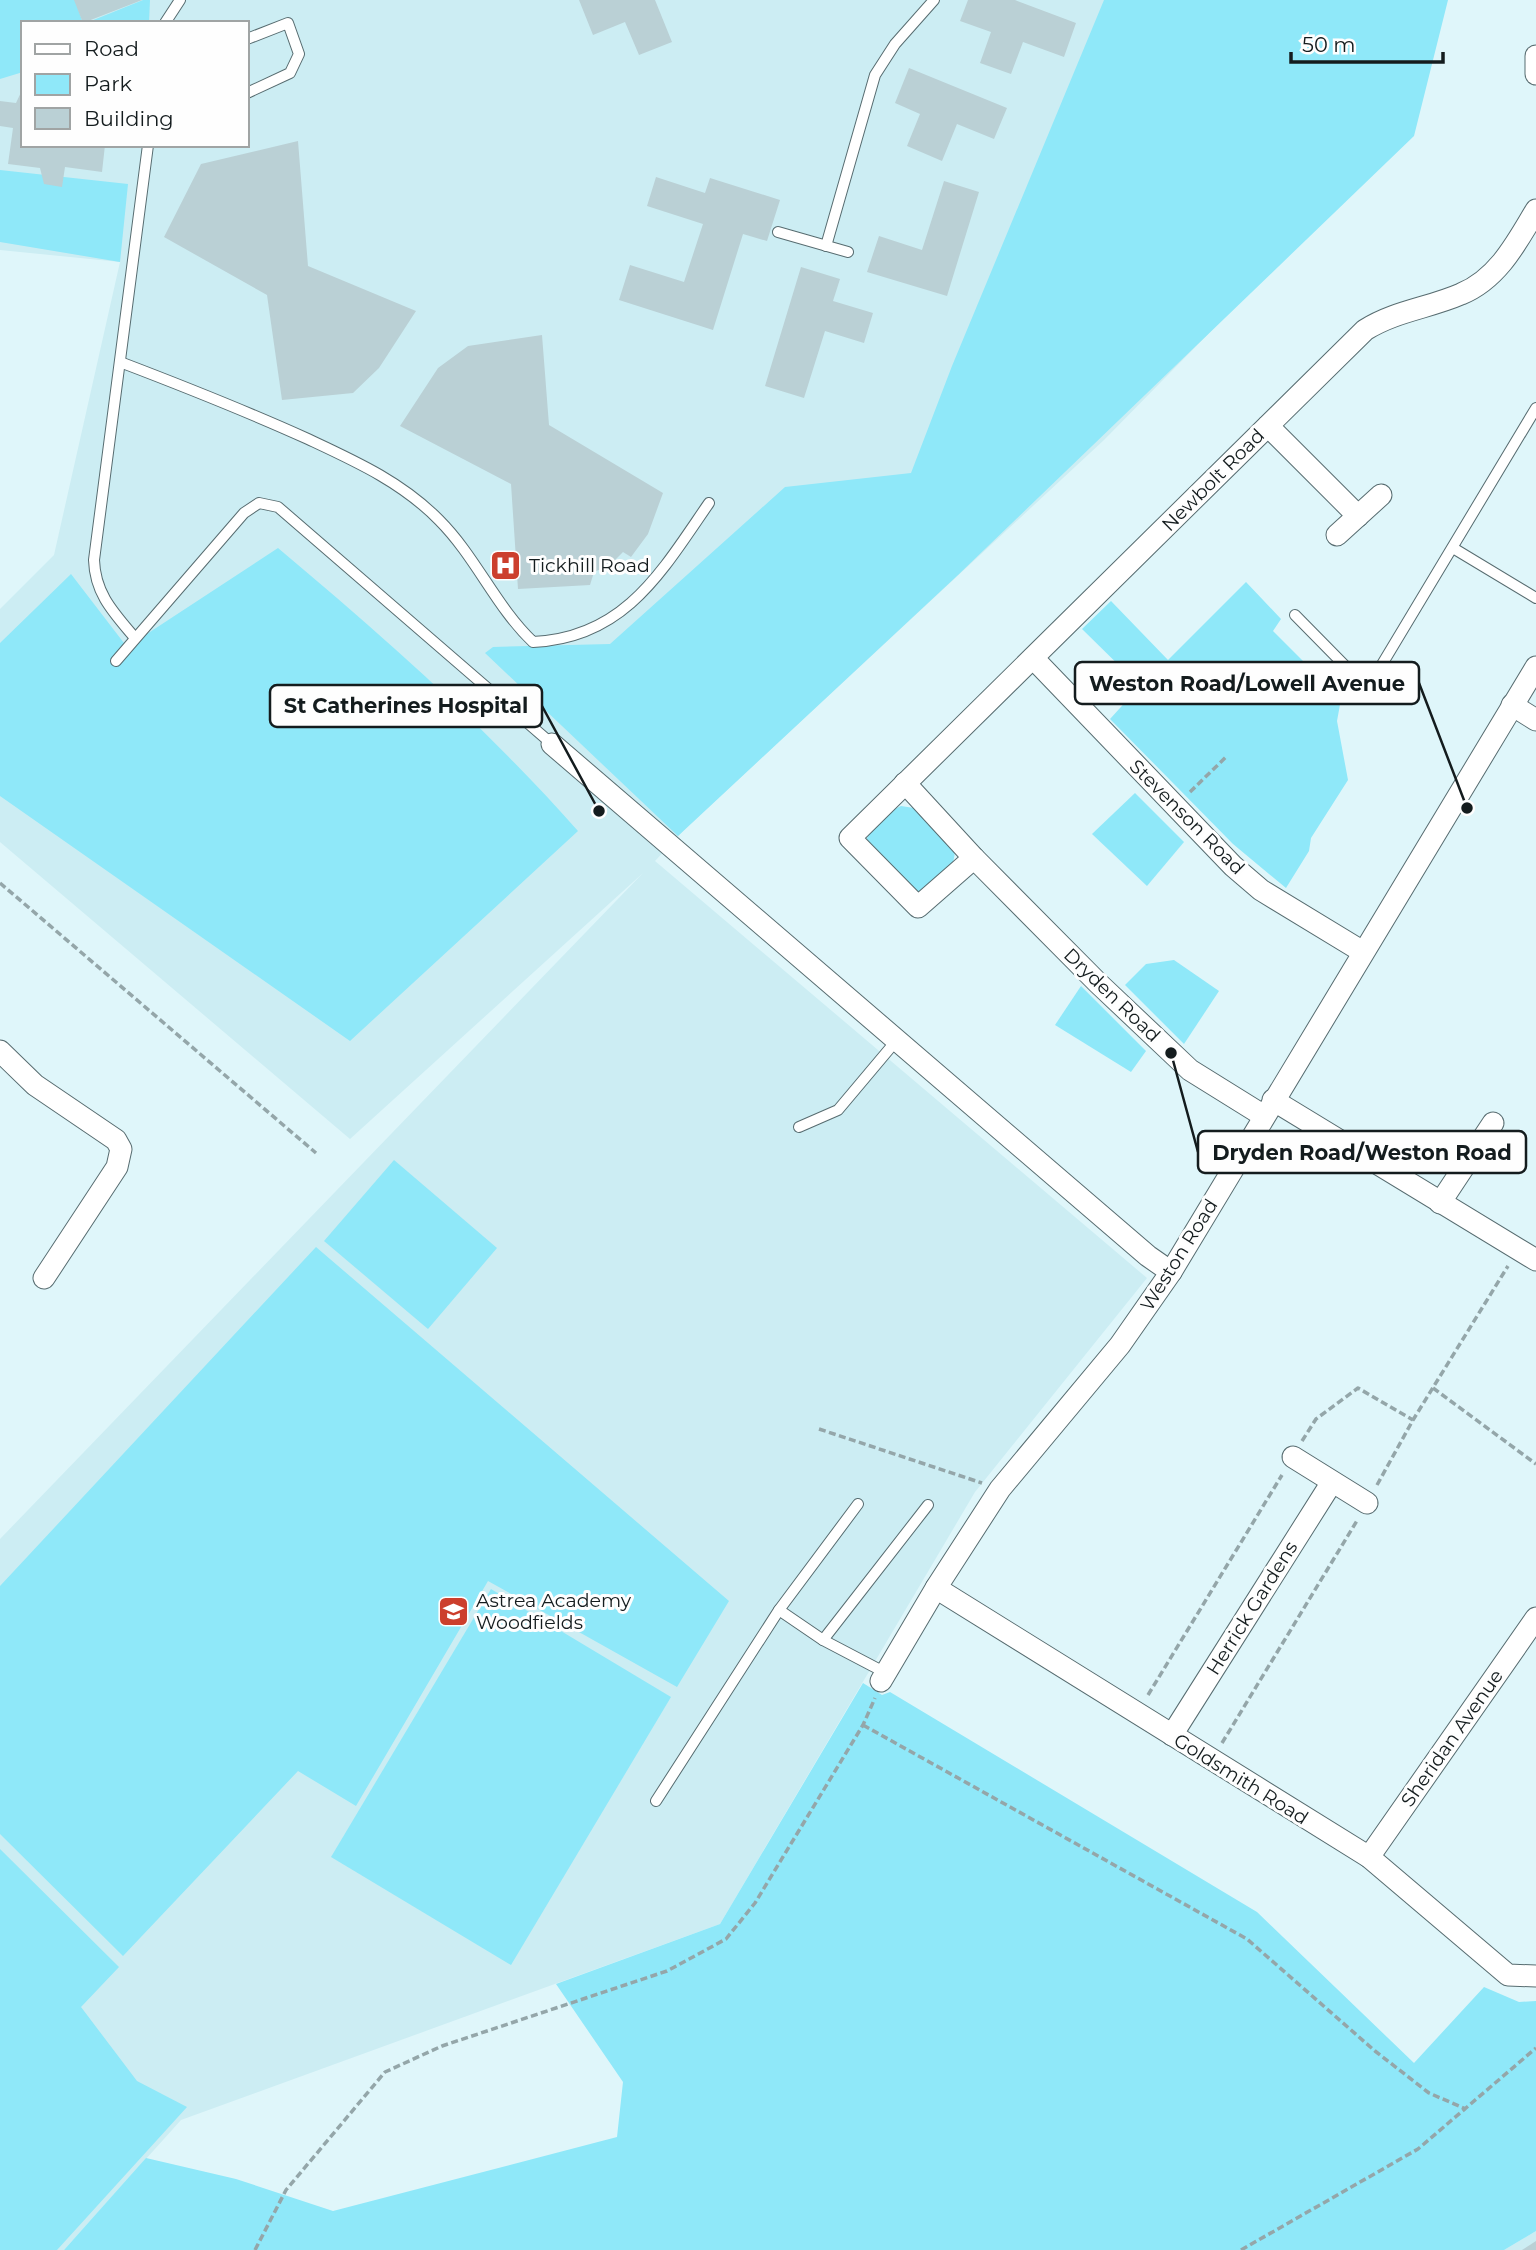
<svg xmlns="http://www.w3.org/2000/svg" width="1536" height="2250" font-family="Montserrat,sans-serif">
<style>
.built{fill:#ccedf3;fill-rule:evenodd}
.green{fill:#8fe8f9}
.building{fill:#bad0d5}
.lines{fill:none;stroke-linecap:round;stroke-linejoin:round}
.lane-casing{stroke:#576c70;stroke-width:12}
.street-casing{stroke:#576c70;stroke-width:23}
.path{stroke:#94a6a9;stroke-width:3.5;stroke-dasharray:7 3.5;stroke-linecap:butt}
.lane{stroke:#fff;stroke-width:10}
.street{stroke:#fff;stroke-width:21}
.labels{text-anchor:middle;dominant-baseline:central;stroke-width:6;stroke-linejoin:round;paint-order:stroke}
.street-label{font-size:19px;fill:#141c1e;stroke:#fefefe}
.poi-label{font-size:19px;fill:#141c1e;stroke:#fefefe;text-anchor:start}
.leader{fill:none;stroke:#141c1e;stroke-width:2.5}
.callout-dot{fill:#141c1e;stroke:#fefefe;stroke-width:2.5}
.callout{fill:#fefefe;stroke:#141c1e;stroke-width:2.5}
.callout-label{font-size:21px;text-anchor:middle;font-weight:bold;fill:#141c1e}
</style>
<rect width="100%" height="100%" fill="#dff6fa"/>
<!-- built -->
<g class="built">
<path d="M0 0H1435L1390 149 1104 440 684 830 655 861 1147 1278 975 1492 720 1924 181 2120 64 2250H0V1539L643 873 350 1139 0 842V609L54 555 120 262 0 250ZM23 23H247V145H23Z"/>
<path d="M1536 2231V2250H1504Z"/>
</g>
<!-- green -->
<g class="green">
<path d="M0 0H75L83 23H23V72L0 79Z"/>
<path d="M143 0H150L149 23H86Z"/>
<path d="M1104 0H1448L1414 136 958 575 678 836 485 653 493 647 610 644 785 487 911 473 952 366Z"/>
<path d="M0 170 128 184 120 262 0 242Z"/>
<path d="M278 548C383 636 487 728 578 831L350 1041 0 796V643L71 574 127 647Z"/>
<path d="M1246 582 1281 619 1273 631 1341 699 1337 721 1348 780 1311 838 1309 851 1286 888 1233 844 1110 719 1140 686 1082 629 1111 601 1168 660Z"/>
<path d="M1135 793 1184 842 1147 886 1092 834Z"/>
<path d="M901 806 914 808 954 848C959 867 934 889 916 894L865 843C870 828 887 812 901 806Z"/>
<path d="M1174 960 1219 991 1184 1044 1125 985 1146 964Z"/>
<path d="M1081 986 1146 1051 1131 1072 1055 1025Z"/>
<path d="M394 1160 497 1248 428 1329 324 1241Z"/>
<path d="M316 1247 729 1601 677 1687 488 1581 356 1806 298 1771 123 1956 0 1834V1586Z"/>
<path d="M491 1589 671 1697 511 1965 331 1857Z"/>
<path d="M863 1683 882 1695 890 1692 1257 1912 1414 2063 1484 1987 1519 2002 1536 2001V2231L1504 2250H64L146 2158 236 2179 333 2211 617 2137 623 2082 556 1984 720 1924Z"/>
<path d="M0 1849 119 1967 81 2007 137 2081 187 2107 57 2250H0Z"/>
</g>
<!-- building -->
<g class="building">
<path d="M74 0H142L83 23Z"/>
<path d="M579 0H655L672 42 639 55 625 22 593 35Z"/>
<path d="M968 0H1015L1076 23 1064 57 1023 42 1011 74 980 63 991 32 960 21Z"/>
<path d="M909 68 1007 108 994 139 957 124 942 161 907 146 920 114 895 103Z"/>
<path d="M23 88V145H105L102 172 65 167 62 187 44 184 40 168 8 164 13 128 0 126V101L16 103Z"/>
<path d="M298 141 308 266 416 311 379 368 353 393 282 400 267 295 164 237 201 164Z"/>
<path d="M656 177 705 193 710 178 780 200 767 241 743 234 713 330 619 300 630 265 684 282 703 224 647 206Z"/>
<path d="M944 181 979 192 947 296 867 272 879 236 922 250Z"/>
<path d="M801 267 840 279 833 301 873 313 864 343 825 331 804 398 765 386Z"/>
<path d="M542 335 549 425 663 493 648 534 631 557 623 552 610 565 594 572 590 585 518 589 511 484 400 426 438 368 468 346Z"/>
<path d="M1536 2241V2250H1522Z"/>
</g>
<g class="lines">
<defs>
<g id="lane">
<path d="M165 23 180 0"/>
<path d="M247 39 288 23 299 54 290 73 247 93"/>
<path d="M778 232 848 252"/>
<path d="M826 246 875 75 895 44 934 0"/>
<path d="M120 362C183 386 246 411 308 439 355 461 402 482 439 520 476 557 496 607 533 642 625 638 662 571 709 503"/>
<path d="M1453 548 1536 598"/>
<path d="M1295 615 1358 679 1364 683 1372 681 1536 408"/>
<path d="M135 638C114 613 95 594 94 560L148 145"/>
<path d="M116 661 244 513 259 503 278 507 552 744"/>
<path d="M799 1127 838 1110 896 1041"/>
<path d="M779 1610 823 1640 886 1673"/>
<path d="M823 1640 928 1505"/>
<path d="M656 1801 779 1610 858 1504"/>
</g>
<g id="street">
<path d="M1536 56V74"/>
<path d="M1268 426 1358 516"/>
<path d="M1337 535 1381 495"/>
<path d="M1033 658 1233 866 1261 890 1363 952"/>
<path d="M1512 705 1536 720"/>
<path d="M552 744 1148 1256 1171 1272"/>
<path d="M905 783 974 858 1098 983 1190 1070 1264 1116"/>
<path d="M974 858 918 907 850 838 1365 330C1395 311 1429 308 1461 294 1498 279 1517 242 1536 210"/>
<path d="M0 1051 35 1085 116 1140 121 1149 117 1167 44 1278"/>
<path d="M1273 1100 1536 1260"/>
<path d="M1440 1203 1493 1123"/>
<path d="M1293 1457 1367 1503"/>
<path d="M936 1588 1369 1857 1508 1975 1536 1976"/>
<path d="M881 1681 936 1588 1000 1489 1120 1345 1171 1272 1536 667"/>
<path d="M1172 1735 1332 1482"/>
<path d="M1369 1857 1536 1618"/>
</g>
</defs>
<!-- lane casing -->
<use href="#lane" class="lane-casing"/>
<!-- street casing -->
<use href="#street" class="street-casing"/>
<!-- path -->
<g class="path">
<path d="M1190 792 1226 757"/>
<path d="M0 883 316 1153"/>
<path d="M1433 1388 1536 1464"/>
<path d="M819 1429 982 1483"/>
<path d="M1302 1441 1316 1419 1358 1388 1413 1420"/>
<path d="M1377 1485 1413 1420 1508 1266"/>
<path d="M1148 1695 1282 1475"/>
<path d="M863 1725 1247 1939 1375 2051 1429 2093 1466 2109"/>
<path d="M1222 1743 1358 1519"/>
<path d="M255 2250 286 2190 385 2072 442 2046 667 1971 726 1939 755 1903 863 1725 875 1698"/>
<path d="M1241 2250 1418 2149 1536 2048"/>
</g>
<!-- lane -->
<use href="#lane" class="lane"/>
<!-- street -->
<use href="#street" class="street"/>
</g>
<!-- icons -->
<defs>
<symbol id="hospital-square" viewBox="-11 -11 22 22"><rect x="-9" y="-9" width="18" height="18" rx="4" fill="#cc3f2d" stroke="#fefefe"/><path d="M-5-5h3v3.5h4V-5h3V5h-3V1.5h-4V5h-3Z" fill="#fff"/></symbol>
<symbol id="school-square" viewBox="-11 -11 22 22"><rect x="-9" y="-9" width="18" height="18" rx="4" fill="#cc3f2d" stroke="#fefefe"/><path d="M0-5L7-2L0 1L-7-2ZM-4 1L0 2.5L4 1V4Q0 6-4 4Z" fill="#fff"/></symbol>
</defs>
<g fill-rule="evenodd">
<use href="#hospital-square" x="488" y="548" width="35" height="35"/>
<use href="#school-square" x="436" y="1594" width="35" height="35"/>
</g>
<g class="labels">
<!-- street labels -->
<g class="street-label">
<text transform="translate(1213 480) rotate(-45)">Newbolt Road</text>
<text transform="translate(1187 817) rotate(45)">Stevenson Road</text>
<text transform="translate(1112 995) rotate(44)">Dryden Road</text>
<text transform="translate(1179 1255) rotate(-58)">Weston Road</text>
<text transform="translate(1252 1608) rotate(-58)">Herrick Gardens</text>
<text transform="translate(1452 1738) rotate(-55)">Sheridan Avenue</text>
<text transform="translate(1241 1779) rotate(32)">Goldsmith Road</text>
</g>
<!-- poi labels -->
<g class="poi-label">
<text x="529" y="565">Tickhill Road</text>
<text x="476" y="1600">Astrea Academy<tspan x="476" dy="22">Woodfields</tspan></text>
</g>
</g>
<!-- callouts -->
<path class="leader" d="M1467 808L1419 683M599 811L542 706M1171 1053L1198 1152"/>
<g class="callout-dot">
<circle cx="1467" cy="808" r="7"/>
<circle cx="599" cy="811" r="7"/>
<circle cx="1171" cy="1053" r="7"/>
</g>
<g class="callout">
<rect x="1075" y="662" width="344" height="42" rx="7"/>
<rect x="270" y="685" width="272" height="42" rx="7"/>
<rect x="1198" y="1131" width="328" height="42" rx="7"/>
</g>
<g class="callout-label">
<text x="1247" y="691">Weston Road/Lowell Avenue</text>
<text x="406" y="713">St Catherines Hospital</text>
<text x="1362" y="1160">Dryden Road/Weston Road</text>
</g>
<!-- legend -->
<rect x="21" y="21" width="228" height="126" fill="#fefefe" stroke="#a0a4a4" stroke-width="2"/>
<rect x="35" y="44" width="35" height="10" fill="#ffffff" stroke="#a0a4a4" stroke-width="2"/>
<text x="84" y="56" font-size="21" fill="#141c1e">Road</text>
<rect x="35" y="74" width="35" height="21" fill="#8fe8f9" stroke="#a0a4a4" stroke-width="2"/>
<text x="84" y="91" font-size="21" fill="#141c1e">Park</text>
<rect x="35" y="108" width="35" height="21" fill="#bad0d5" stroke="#a0a4a4" stroke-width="2"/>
<text x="84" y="126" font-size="21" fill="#141c1e">Building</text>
<!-- scale -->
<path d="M1291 52v10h152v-10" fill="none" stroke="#141c1e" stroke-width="3.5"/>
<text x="1302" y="52" font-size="21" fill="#141c1e" stroke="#fefefe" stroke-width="5" paint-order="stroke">50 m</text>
</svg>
